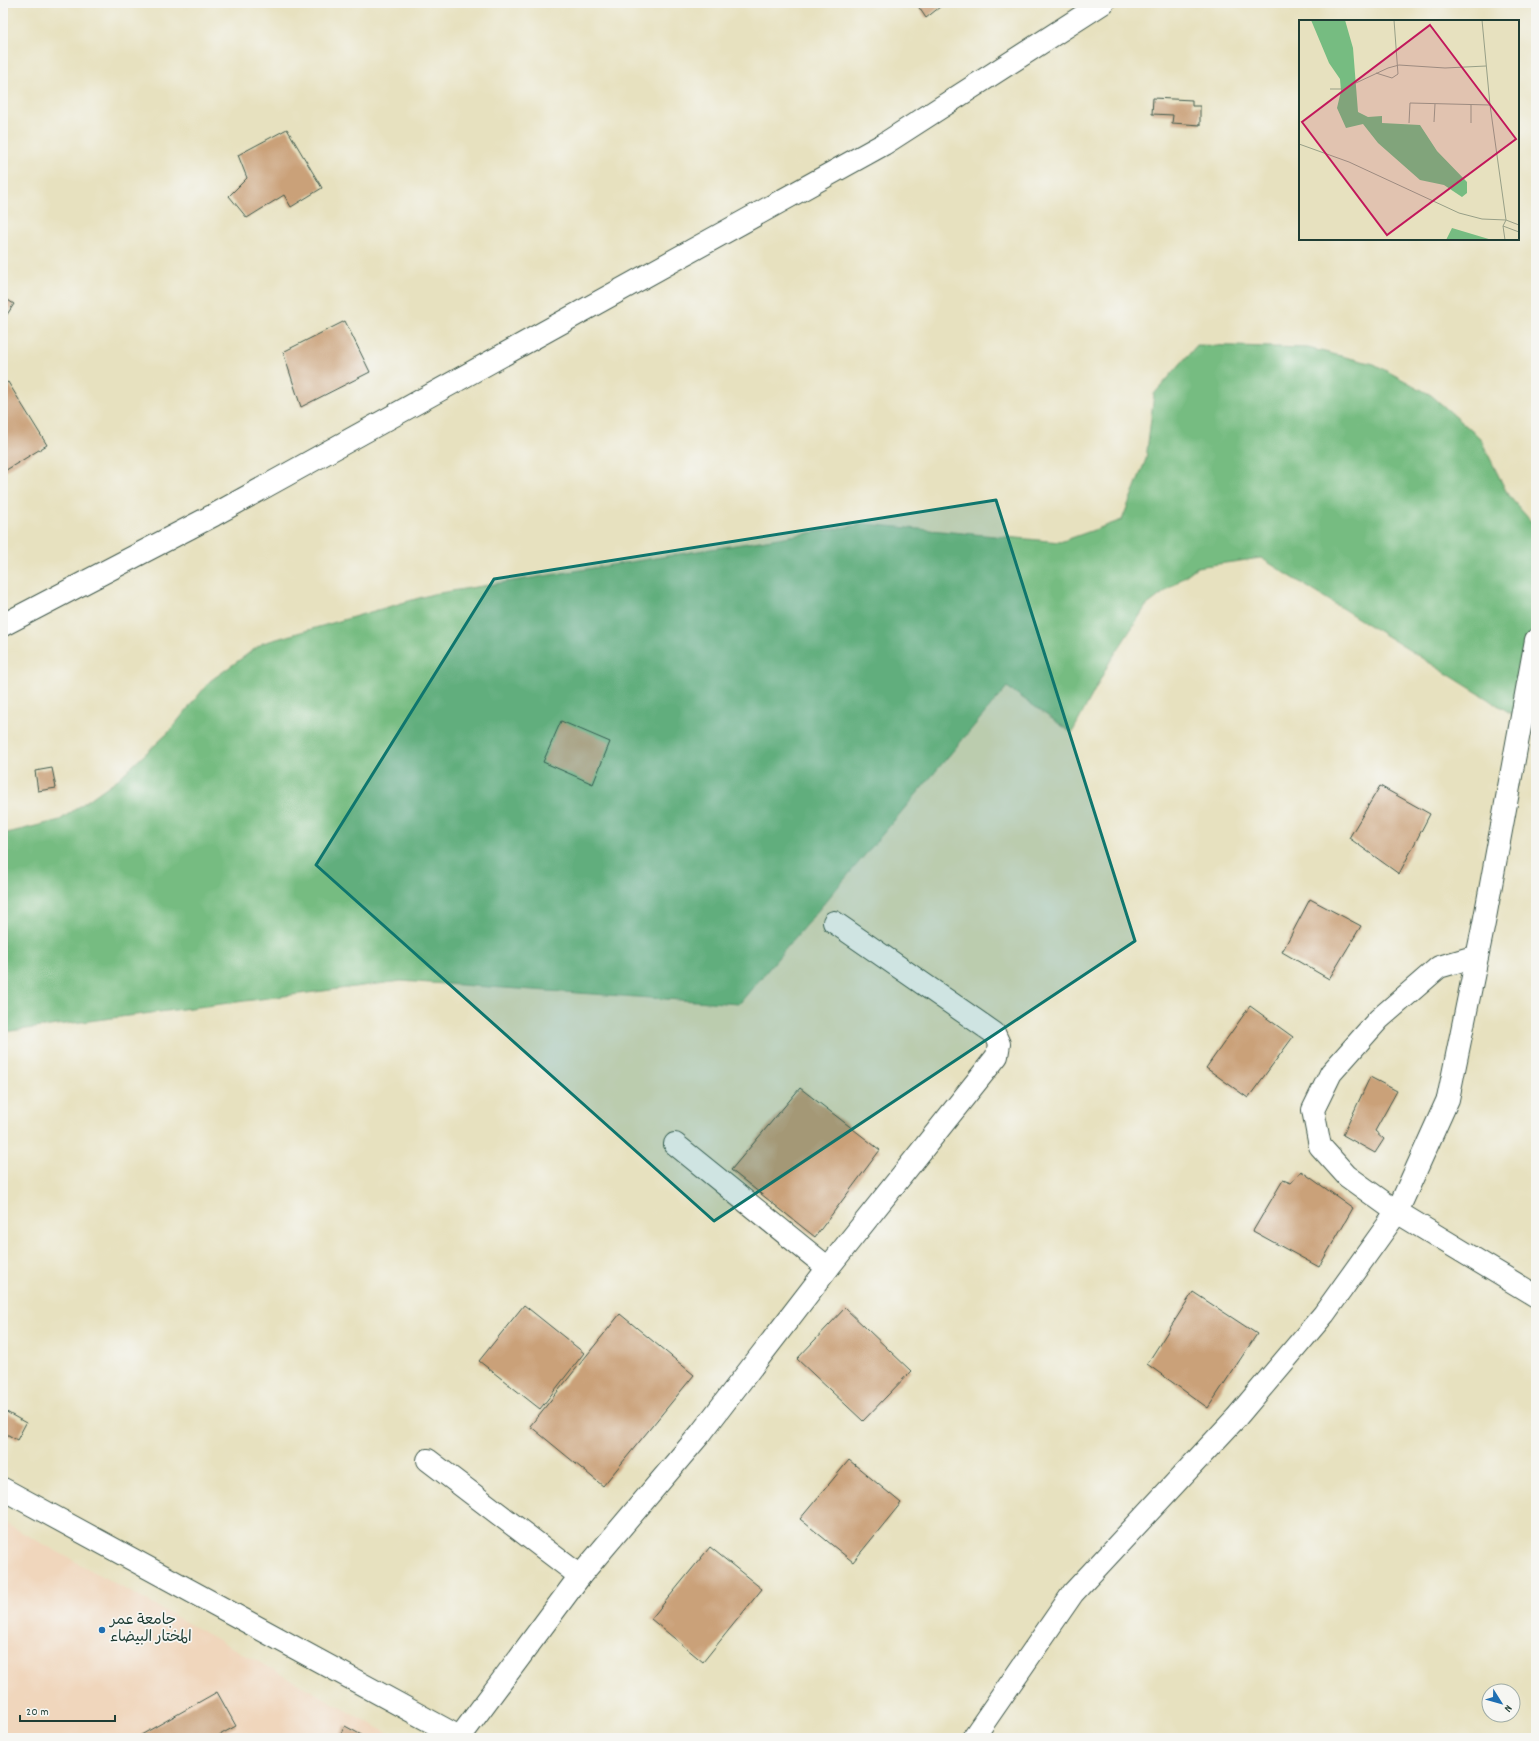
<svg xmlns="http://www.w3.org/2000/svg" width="1539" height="1741" font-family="Dekko,'Playpen Sans Arabic',sans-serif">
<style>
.built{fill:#f0d6bc}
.forest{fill:#76bc81;stroke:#4a7c5a}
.building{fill:#caa179}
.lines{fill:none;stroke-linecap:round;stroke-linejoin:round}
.street-casing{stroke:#3d5649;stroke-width:24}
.secondary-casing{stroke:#3d5649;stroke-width:24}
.street{stroke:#fff;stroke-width:22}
.secondary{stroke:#fff;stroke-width:22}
.marked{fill:#0f766e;fill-opacity:0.2;stroke:#0f766e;stroke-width:3;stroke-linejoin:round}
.poi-dot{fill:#1f6fb2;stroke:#f6f6f2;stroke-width:1.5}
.labels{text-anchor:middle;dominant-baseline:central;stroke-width:3.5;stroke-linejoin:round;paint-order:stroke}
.poi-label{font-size:15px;fill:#1f3d34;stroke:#f6f6f2;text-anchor:start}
.inset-road{fill:none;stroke:#979f87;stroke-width:1}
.view{fill:#c2185b;fill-opacity:0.15;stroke:#c2185b;stroke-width:2}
.inset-edge{fill:none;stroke:#1f3d34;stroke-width:2}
</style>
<rect width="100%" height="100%" fill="#f6f6f2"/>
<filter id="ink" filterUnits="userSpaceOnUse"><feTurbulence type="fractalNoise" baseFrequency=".025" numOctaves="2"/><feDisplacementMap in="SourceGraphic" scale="8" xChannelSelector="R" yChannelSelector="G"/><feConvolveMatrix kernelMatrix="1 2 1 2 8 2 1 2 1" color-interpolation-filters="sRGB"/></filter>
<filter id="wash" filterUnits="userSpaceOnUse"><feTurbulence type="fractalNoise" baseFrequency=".012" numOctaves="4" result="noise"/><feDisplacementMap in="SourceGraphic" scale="16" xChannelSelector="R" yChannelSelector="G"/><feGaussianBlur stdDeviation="0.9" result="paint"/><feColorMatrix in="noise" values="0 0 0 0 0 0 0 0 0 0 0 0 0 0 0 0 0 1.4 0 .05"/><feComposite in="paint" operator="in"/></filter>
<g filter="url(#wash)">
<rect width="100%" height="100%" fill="#e7e1bf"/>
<!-- built -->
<path class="built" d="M3 1522 397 1738H3Z"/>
<!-- forest -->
<path class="forest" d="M1197 345 1308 348 1374 364 1431 395 1480 438 1508 495 1536 527V729L1261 558 1197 567 1146 606 1109 663 1072 733 1007 687 739 1004 401 981 3 1032V834L60 820 118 779 168 733 210 681 263 643 433 594 865 524 1060 542 1122 520 1146 459 1154 394Z"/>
<g id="blocks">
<!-- building -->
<g class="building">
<path d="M916 3H945L926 18Z"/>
<path d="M1153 98 1192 100V106H1200V125L1172 123 1173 115 1152 114Z"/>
<path d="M287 129 322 188 291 207 284 195 247 218 229 196 247 178 238 155Z"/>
<path d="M3 297 14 304 6 316 3 314Z"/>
<path d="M345 321 370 372 301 407 283 352Z"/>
<path d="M8 382 47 445 3 472V385Z"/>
<path d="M561 721 610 742 593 784 543 762Z"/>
<path d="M52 768 56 788 38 791 35 771Z"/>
<path d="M1380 786 1430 814 1399 874 1349 838Z"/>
<path d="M1310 899 1361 926 1329 979 1282 952Z"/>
<path d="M1250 1006 1293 1037 1248 1098 1206 1068Z"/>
<path d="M1370 1077 1397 1091 1375 1131 1384 1139 1375 1153 1343 1135Z"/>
<path d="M800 1088 880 1150 815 1237 731 1170Z"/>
<path d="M1301 1171 1353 1208 1319 1267 1253 1231 1283 1180 1291 1183Z"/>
<path d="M1193 1292 1257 1334 1208 1408 1147 1364Z"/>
<path d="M524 1305 584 1353 540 1409 479 1361Z"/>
<path d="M845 1308 911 1371 863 1421 797 1359Z"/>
<path d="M620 1314 694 1375 603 1486 530 1426Z"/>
<path d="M3 1410 26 1423 17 1440 3 1432Z"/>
<path d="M849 1460 901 1503 853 1562 800 1519Z"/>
<path d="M710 1547 762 1589 703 1662 651 1619Z"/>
<path d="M217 1692 236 1726 214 1738H142L141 1735Z"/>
<path d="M345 1726 367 1738H338Z"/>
</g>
</g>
</g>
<g filter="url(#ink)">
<use href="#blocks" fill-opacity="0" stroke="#3d5649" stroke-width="1"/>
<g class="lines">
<defs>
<g id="street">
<path d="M3 625 214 515 884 144 1103 3"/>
<path d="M1477 956 1439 967 1379 1019 1331 1073 1313 1110 1320 1146 1347 1176 1397 1212 1536 1296"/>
<path d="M675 1144 828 1268"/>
<path d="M428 1460 580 1576"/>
<path d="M460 1737 580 1576 701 1433 828 1268 997 1056 999 1044 994 1033 834 922"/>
<path d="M973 1738 1073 1593 1236 1418 1324 1314 1397 1212 1448 1099 1484 923 1536 640"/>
</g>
<path id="secondary" d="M3 1489 461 1738"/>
</defs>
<!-- street casing -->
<use href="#street" class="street-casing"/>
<!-- secondary casing -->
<use href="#secondary" class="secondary-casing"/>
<!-- street -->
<use href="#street" class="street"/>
<!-- secondary -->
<use href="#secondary" class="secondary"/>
</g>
</g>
<!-- marked area -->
<path class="marked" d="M996 500 1135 941 714 1221 316 865 494 579Z"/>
<!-- markers -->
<circle class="poi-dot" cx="102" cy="1630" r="4"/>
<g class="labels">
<!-- poi labels -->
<g class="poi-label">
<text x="110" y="1621">جامعة عمر<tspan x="110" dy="17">المختار البيضاء</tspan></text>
</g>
</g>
<!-- overview -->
<g transform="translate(1299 20)">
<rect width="220" height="220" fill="#e7e1bf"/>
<path d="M12 0H46L54 28 59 92 69 97 83 96V103L121 105 138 131 168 162V173L163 177 145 165 121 160 79 123 64 104 47 108 38 88 42 71 41 59 30 43ZM153 208 193 220H147Z" fill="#76bc81"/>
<path class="inset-road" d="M183 0 191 85 207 200 204 206M77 53 93 58 99 54 95 0M31 69H44L89 48 100 45 146 48 187 46M135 102 136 84M110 103 111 83 191 85M172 103V85M0 124 50 142 160 193 183 199 207 200 220 205M204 206 220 212M204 206 206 220"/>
<path class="view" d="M131 5 217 119 88 215 3 102Z"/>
<rect width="220" height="220" class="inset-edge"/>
</g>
<!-- margin -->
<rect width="1539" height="1741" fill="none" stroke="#f6f6f2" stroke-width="16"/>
<!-- north arrow -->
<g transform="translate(1501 1703) rotate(127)"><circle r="19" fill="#f6f6f2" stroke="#a0aca6"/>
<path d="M0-3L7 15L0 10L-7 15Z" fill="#1f6fb2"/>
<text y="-6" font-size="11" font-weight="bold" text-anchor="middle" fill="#1f3d34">N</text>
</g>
<!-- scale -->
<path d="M20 1715v6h95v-6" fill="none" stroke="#1f3d34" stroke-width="2"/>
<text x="26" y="1715" font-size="12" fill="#1f3d34" stroke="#f6f6f2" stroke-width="3" paint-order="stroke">20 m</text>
</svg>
